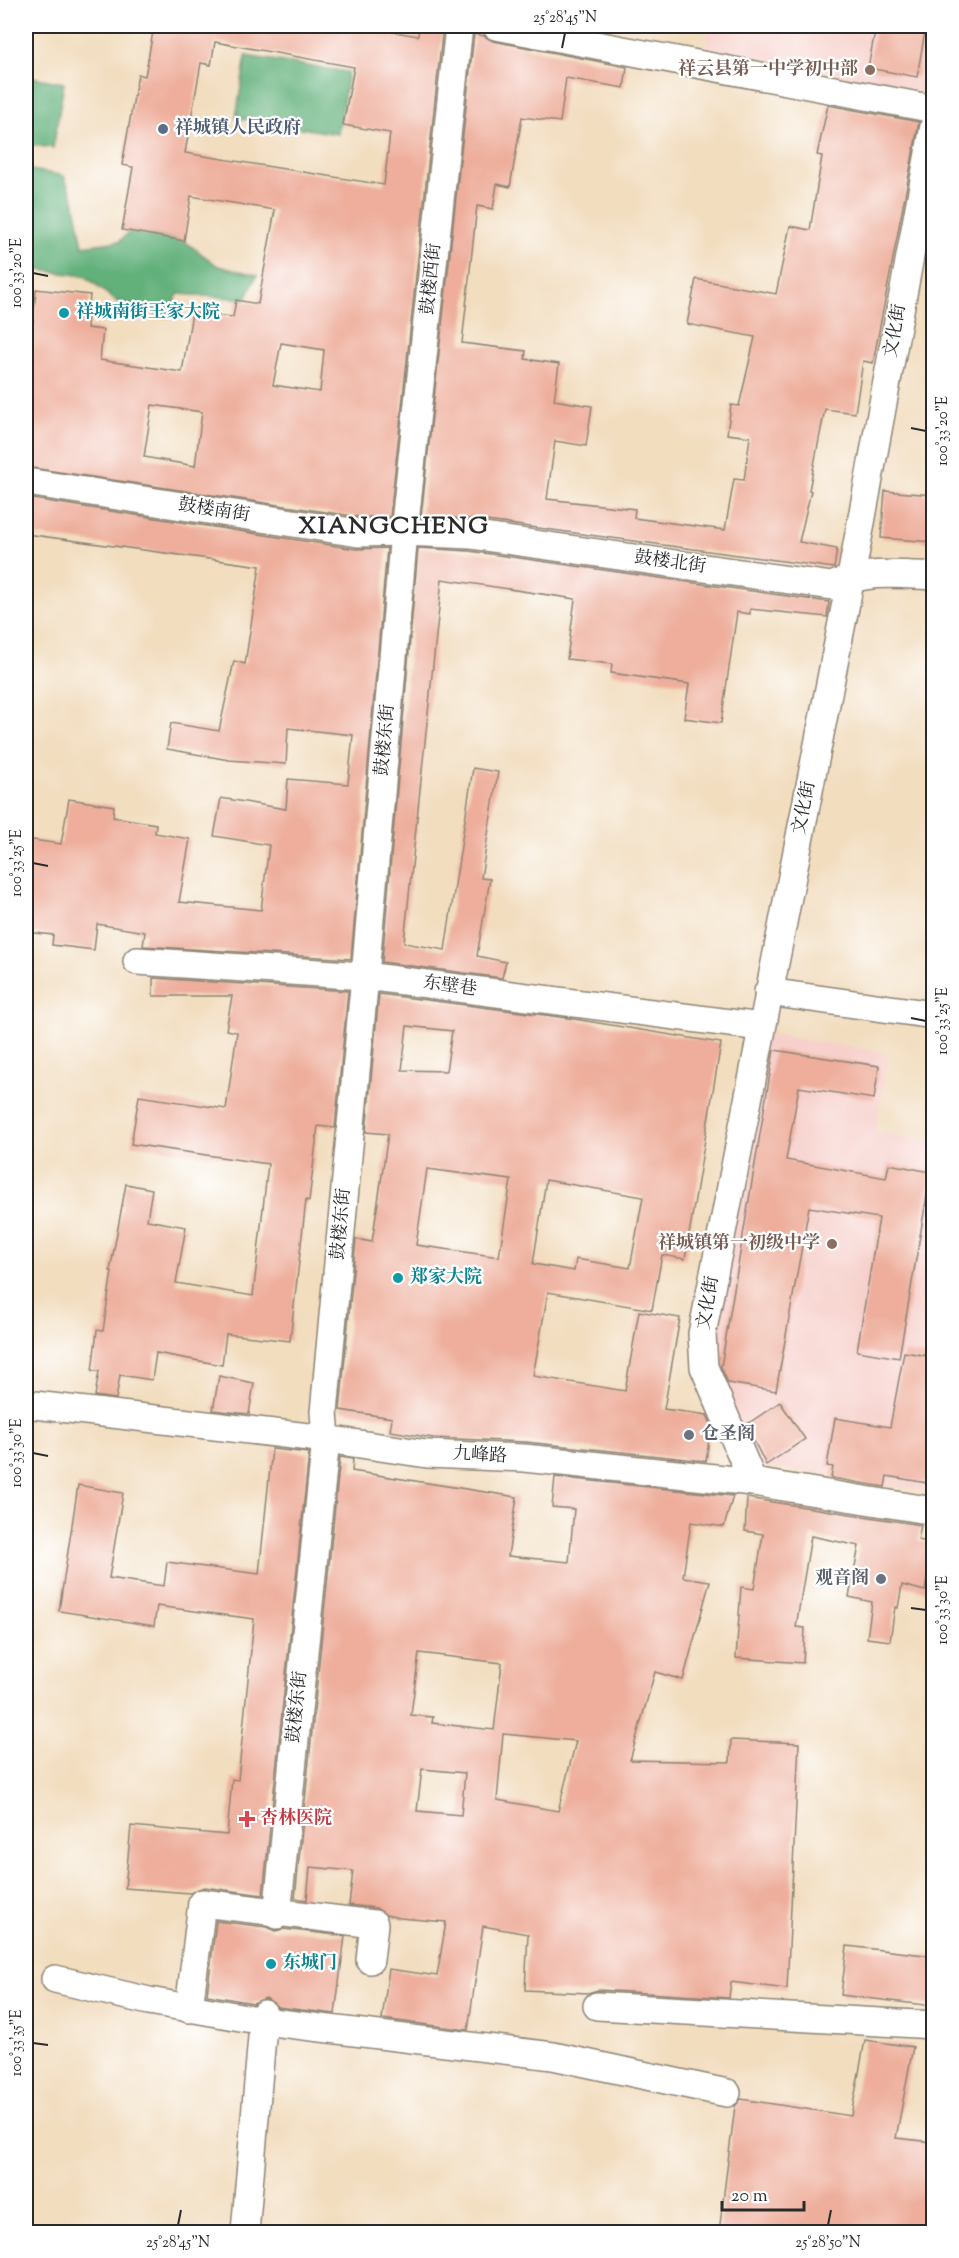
<svg xmlns="http://www.w3.org/2000/svg" width="959" height="2258" font-family="'Sorts Mill Goudy','Noto Serif SC',serif">
<style>
.built{fill:#f7d0cb}
.forest{fill:#62b07a;stroke:#466e52;stroke-width:1.5}
.building{fill:#eeae9b;fill-rule:evenodd}
.lines{fill:none;stroke-linecap:round;stroke-linejoin:round}
.street-casing{stroke:#8e8475;stroke-width:30}
.street{stroke:#fff;stroke-width:27}
.ticks{fill:none;stroke:#2b2b2b;stroke-width:2}
.education-dot{fill:#8d6e63;stroke:#fff;stroke-width:2}
.service-dot{fill:#5c6f8a;stroke:#fff;stroke-width:2}
.culture-dot{fill:#0f9aa8;stroke:#fff;stroke-width:2}
.worship-dot{fill:#6b7280;stroke:#fff;stroke-width:2}
.health-dot{fill:#e0444e;stroke:#fff;stroke-width:2}
.labels{text-anchor:middle;dominant-baseline:central;stroke-width:4.5;stroke-linejoin:round;paint-order:stroke}
.education-label{font-size:18px;font-weight:bold;fill:#785e54;stroke:#fff;text-anchor:end}
.service-label{font-size:18px;font-weight:bold;fill:#4e5e75;stroke:#fff;text-anchor:start}
.street-label{font-size:18px;fill:#2b2b2b;stroke:#fff}
.culture-label{font-size:18px;font-weight:bold;fill:#0d838f;stroke:#fff;text-anchor:start}
.worship-label{font-size:18px;font-weight:bold;fill:#5b616d;stroke:#fff;text-anchor:start}
.health-label{font-size:18px;font-weight:bold;fill:#be3a42;stroke:#fff;text-anchor:start}
.district-label{font-size:24px;font-weight:bold;letter-spacing:1.5px;fill:#2b2b2b;stroke:#fff}
.neatline{fill:none;stroke:#2b2b2b;stroke-width:2}
.ticks-label{font-size:15px;text-anchor:middle;fill:#2b2b2b}
</style>
<rect width="100%" height="100%" fill="#fff"/>
<filter id="ink" filterUnits="userSpaceOnUse"><feTurbulence type="fractalNoise" baseFrequency=".0167" numOctaves="2"/><feDisplacementMap in="SourceGraphic" scale="12" xChannelSelector="R" yChannelSelector="G"/><feConvolveMatrix kernelMatrix="1 2 1 2 8 2 1 2 1" color-interpolation-filters="sRGB"/></filter>
<filter id="wash" filterUnits="userSpaceOnUse"><feTurbulence type="fractalNoise" baseFrequency=".008" numOctaves="4" result="noise"/><feDisplacementMap in="SourceGraphic" scale="24" xChannelSelector="R" yChannelSelector="G"/><feGaussianBlur stdDeviation="1.35" result="paint"/><feColorMatrix in="noise" values="0 0 0 0 0 0 0 0 0 0 0 0 0 0 0 0 0 1.4 0 .05"/><feComposite in="paint" operator="in"/></filter>
<g filter="url(#wash)">
<rect width="100%" height="100%" fill="#f2ddbf"/>
<!-- built -->
<g class="built">
<path d="M674 26H933L921 92 707 47 708 31Z"/>
<path d="M765 1033 888 1053 876 1132 933 1142V1493L823 1473 760 1467 713 1362Z"/>
</g>
<!-- forest -->
<g class="forest">
<path d="M246 56 348 72 338 134 236 118Z"/>
<path d="M26 76 64 83 53 148 26 144Z"/>
<path d="M26 169 64 176 74 200 83 246 120 241 130 231 184 241 218 266 257 275 246 299 178 294 167 317 116 301 85 276 26 268Z"/>
</g>
<g id="blocks">
<!-- building -->
<g class="building">
<path d="M154 26H358L418 36 419 26H443L390 517H359L26 467V322H33L36 289 90 295 87 328 103 330 100 360 182 372 192 313 233 317 236 300 258 304 275 210 191 196 184 241 122 230 133 167 122 165 138 74 145 76ZM215 42 354 67 343 125 390 133 384 185 185 153 201 63 211 65ZM281 343 324 350 320 392 273 385ZM152 405 202 412 195 466 144 457Z"/>
<path d="M876 26H926L917 77 868 68Z"/>
<path d="M474 34 484 36 493 41 627 67 624 88 566 78 560 122 522 117 510 187 497 184 493 209 477 206 462 343 526 351 525 359 559 364 554 400 592 406 586 446 555 441 547 499 635 509 634 518 725 530 734 479 744 480 750 437 727 434 731 405 739 406 755 337 687 324 696 279 776 294 790 226 810 230 822 156 817 155 828 105 919 122 873 363 863 361 855 413 825 409 809 490 811 491 799 542 837 549 834 568 472 519 421 517Z"/>
<path d="M885 491 933 495V542L881 538Z"/>
<path d="M26 498 356 549 387 548 351 959 143 946 145 932 97 924 94 950 52 945 53 935 26 932V839L61 844 69 799 114 806 113 817 156 824 155 833 190 839 179 902 261 910 269 845 214 836 221 798 286 809 288 779 348 784 353 735 288 728 286 764 229 760 167 749 171 723 219 731 234 661 245 664 260 566 26 534Z"/>
<path d="M418 548 469 551 829 602 827 617 750 609V614L737 612 721 723 684 718 689 684 611 673 612 664 567 659 575 599 442 579 404 943 445 950 473 768 498 772 481 878 490 879 477 956 506 962 502 978 382 962Z"/>
<path d="M153 978 348 991 335 1128 318 1126 309 1201 306 1200 290 1341 226 1334 222 1365 156 1353 152 1380 120 1375 116 1399 95 1396 99 1371H92L97 1330 103 1331 112 1271H110L126 1184 152 1189 147 1220 186 1227 176 1283 253 1296 268 1164 131 1144 139 1096 226 1109 237 1032 226 1030 232 996H153Z"/>
<path d="M379 994 568 1018 721 1043 685 1259 662 1255 652 1310 548 1292 533 1376 625 1391 639 1311 680 1318 664 1409 707 1415 711 1424 706 1461 526 1442 433 1438 390 1431 392 1418 340 1410 356 1239 372 1242 388 1134 366 1132ZM407 1026 452 1031 446 1071 402 1070ZM427 1169 511 1180 499 1257 416 1245ZM546 1180 643 1197 630 1268 576 1259 574 1271 533 1264Z"/>
<path d="M774 1050 879 1066 874 1099 799 1087 786 1160 886 1178 889 1164 931 1172 899 1358 857 1351 879 1218 809 1207 776 1391 728 1383 721 1367Z"/>
<path d="M904 1352 933 1357V1484L887 1476 885 1487 831 1478 833 1467 827 1466 835 1418 890 1427Z"/>
<path d="M219 1376 254 1383 249 1414 213 1410Z"/>
<path d="M780 1402 805 1439 766 1465 746 1425Z"/>
<path d="M272 1449 309 1453 263 1895 204 1887 190 1893 125 1888 131 1826 227 1835 232 1779 238 1780 254 1619 157 1606 154 1626 59 1611 78 1485 123 1493 109 1578 164 1586 167 1562 259 1574Z"/>
<path d="M340 1457 353 1459 352 1471 517 1497 508 1556 569 1562 574 1509 552 1507 555 1477 733 1496 724 1527 691 1522 683 1577 710 1581 683 1680 655 1672 630 1760 730 1762 731 1740 799 1743 787 1989 731 1982 729 1998 598 1990 588 1993 525 1990 528 1934 483 1926 468 2030 382 2019 389 1969 437 1976 446 1922 400 1918 386 1915 376 1908 349 1905 353 1871 310 1867 307 1900 295 1898ZM419 1653 502 1663 494 1730 432 1723 433 1717 411 1715ZM503 1734 576 1741 558 1811 497 1800ZM422 1769 465 1773 461 1815 417 1811Z"/>
<path d="M747 1498 921 1525 918 1540 933 1543 925 1591 902 1585 898 1608 895 1607 890 1641 867 1638 872 1602 849 1597 859 1546 811 1536 796 1627 805 1628 803 1663 736 1658 741 1587 754 1589 763 1534 745 1531Z"/>
<path d="M216 1921 267 1927 275 1931 284 1929 345 1936 335 2014 278 2007 266 1998 253 2003 207 1995Z"/>
<path d="M847 1946 933 1956V2006L841 1995Z"/>
<path d="M865 2040 913 2047 896 2138 933 2142V2232H719L735 2106 741 2099 851 2116Z"/>
</g>
</g>
</g>
<g filter="url(#ink)">
<use href="#blocks" fill-opacity="0" stroke="#8e8475" stroke-width="1.5"/>
<g class="lines">
<defs>
<g id="street">
<path d="M496 26 934 109"/>
<path d="M26 482 358 533 404 532 470 535 832 586C866 570 897 574 934 576"/>
<path d="M137 961 365 976 761 1027"/>
<path d="M768 992 934 1015"/>
<path d="M26 1404 326 1439 427 1454 524 1458 753 1482 934 1511"/>
<path d="M753 1482 704 1367 702 1334 851 577 934 126"/>
<path d="M277 1915 326 1439 324 1412 365 976 404 532 459 26"/>
<path d="M55 1979 149 2001 263 2021 553 2056 727 2093"/>
<path d="M597 2006 934 2025"/>
<path d="M189 2009 202 1903 374 1924 370 1960"/>
<path d="M245 2232 264 2014"/>
</g>
</defs>
<!-- street casing -->
<use href="#street" class="street-casing"/>
<!-- street -->
<use href="#street" class="street"/>
</g>
</g>
<!-- ticks -->
<path class="ticks" d="M562 48 565 33M33 273 48 276M911 428 926 431M33 863 48 866M911 1018 926 1021M33 1453 48 1456M911 1608 926 1610M33 2043 48 2045M178 2225 181 2210M828 2225 831 2210"/>
<!-- markers -->
<g class="education-dot">
<circle cx="870" cy="70" r="6"/>
<circle cx="832" cy="1244" r="6"/>
</g>
<circle class="service-dot" cx="163" cy="129" r="6"/>
<g class="culture-dot">
<circle cx="64" cy="313" r="6"/>
<circle cx="398" cy="1278" r="6"/>
<circle cx="271" cy="1964" r="6"/>
</g>
<g class="worship-dot">
<circle cx="689" cy="1435" r="6"/>
<circle cx="881" cy="1579" r="6"/>
</g>
<path class="health-dot" d="M244 1810h6v6h6v6h-6v6h-6v-6h-6v-6h6z"/>
<g class="labels">
<!-- education labels -->
<g class="education-label">
<text x="858" y="70">祥云县第一中学初中部</text>
<text x="820" y="1244">祥城镇第一初级中学</text>
</g>
<!-- service labels -->
<g class="service-label">
<text x="175" y="129">祥城镇人民政府</text>
</g>
<!-- street labels -->
<g class="street-label">
<text transform="translate(432 279) rotate(-84)">鼓楼西街</text>
<text transform="translate(896 331) rotate(-80)">文化街</text>
<text transform="translate(214 511) rotate(9)">鼓楼南街</text>
<text transform="translate(670 563) rotate(8)">鼓楼北街</text>
<text transform="translate(386 740) rotate(-85)">鼓楼东街</text>
<text transform="translate(805 808) rotate(-79)">文化街</text>
<text transform="translate(450 987) rotate(8)">东壁巷</text>
<text transform="translate(342 1224) rotate(-85)">鼓楼东街</text>
<text transform="translate(709 1303) rotate(-80)">文化街</text>
<text transform="translate(480 1456) rotate(3)">九峰路</text>
<text transform="translate(298 1707) rotate(-84)">鼓楼东街</text>
</g>
<!-- culture labels -->
<g class="culture-label">
<text x="76" y="313">祥城南街王家大院</text>
<text x="410" y="1278">郑家大院</text>
<text x="283" y="1964">东城门</text>
</g>
<!-- worship labels -->
<g class="worship-label">
<text x="701" y="1435">仓圣阁</text>
<text x="869" y="1579" text-anchor="end">观音阁</text>
</g>
<!-- health labels -->
<g class="health-label">
<text x="260" y="1819">杏林医院</text>
</g>
<!-- district labels -->
<g class="district-label">
<text x="394" y="527">XIANGCHENG</text>
</g>
</g>
<!-- margin -->
<rect width="959" height="2258" fill="none" stroke="#fff" stroke-width="66"/>
<!-- scale -->
<path d="M722 2201v9h82v-9" fill="none" stroke="#2b2b2b" stroke-width="3"/>
<text x="731" y="2201" font-size="18" fill="#2b2b2b" stroke="#ffffff" stroke-width="4.5" paint-order="stroke">20 m</text>
<rect x="33" y="33" width="893" height="2192" class="neatline"/>
<g class="ticks-label">
<text x="565" y="22">25°28'45"N</text>
<text transform="translate(16 273) rotate(-90)" y="5">100°33'20"E</text>
<text transform="translate(942 431) rotate(-90)" y="5">100°33'20"E</text>
<text transform="translate(16 863) rotate(-90)" y="5">100°33'25"E</text>
<text transform="translate(942 1021) rotate(-90)" y="5">100°33'25"E</text>
<text transform="translate(16 1453) rotate(-90)" y="5">100°33'30"E</text>
<text transform="translate(942 1610) rotate(-90)" y="5">100°33'30"E</text>
<text transform="translate(16 2043) rotate(-90)" y="5">100°33'35"E</text>
<text x="178" y="2247">25°28'45"N</text>
<text x="828" y="2247">25°28'50"N</text>
</g>
</svg>
